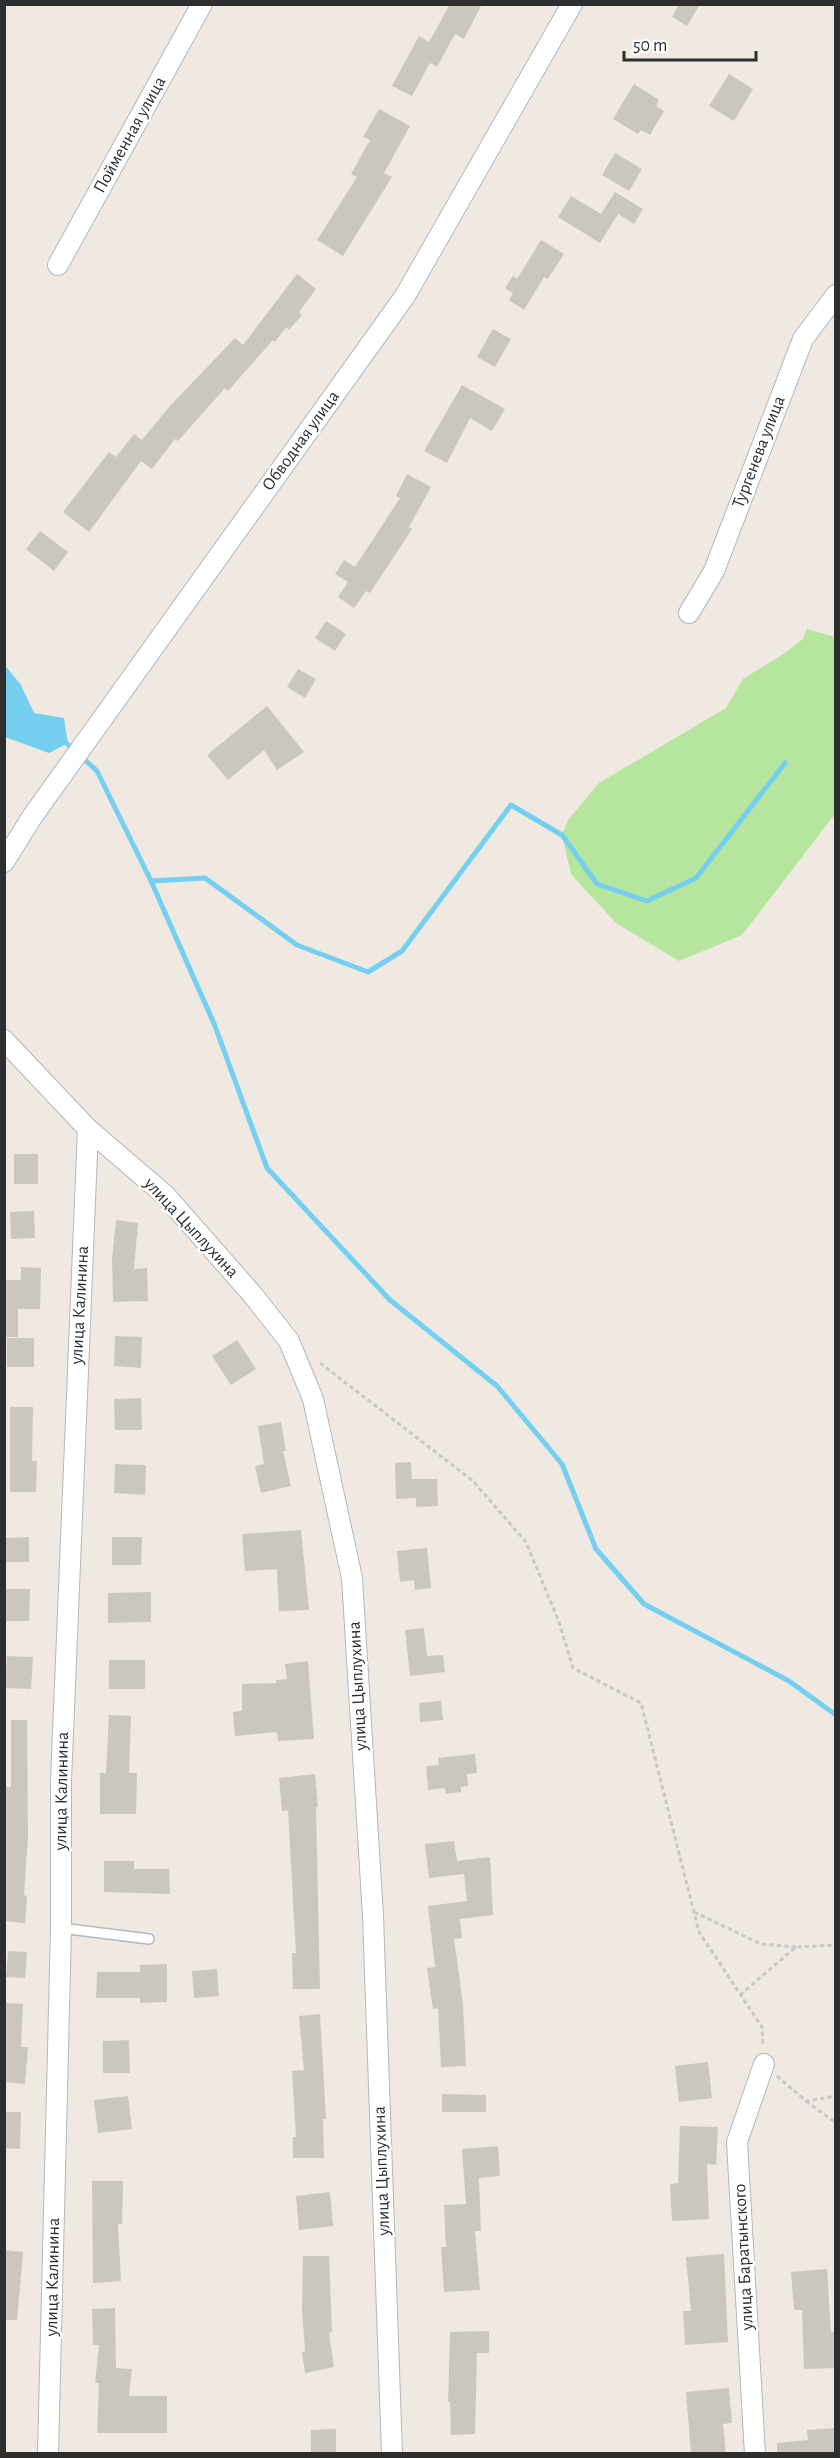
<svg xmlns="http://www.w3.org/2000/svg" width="840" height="2458" font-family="'Alegreya Sans',sans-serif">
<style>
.green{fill:#b6e59e}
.water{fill:#75cff0}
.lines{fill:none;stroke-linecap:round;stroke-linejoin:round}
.stream{stroke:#75cff0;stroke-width:5}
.building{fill:#cbc7bf}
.service-casing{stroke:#b4b7c1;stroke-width:12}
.minor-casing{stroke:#b4b7c1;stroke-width:22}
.path{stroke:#c9c9c9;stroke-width:3;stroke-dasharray:4.5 3;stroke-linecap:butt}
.service{stroke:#fff;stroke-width:9}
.minor{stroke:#fff;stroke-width:20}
.labels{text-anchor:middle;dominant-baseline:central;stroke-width:5;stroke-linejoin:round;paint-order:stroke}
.street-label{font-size:18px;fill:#2e2e2e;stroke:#fff}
</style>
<rect width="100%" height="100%" fill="#efe9e1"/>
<!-- green -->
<path class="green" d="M807 629 835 637V814L742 935 679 961 616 923 571 874 562 835 568 820 599 783 726 708 743 679 785 653 803 639Z"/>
<!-- water -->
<path class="water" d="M4 664 21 685 34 713 64 718 68 743 49 753 5 737Z"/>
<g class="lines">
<!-- stream -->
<g class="stream">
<path d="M64 741 97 771 151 881 215 1026 267 1168 390 1300 497 1386 562 1464 596 1549 644 1604 789 1681 836 1715"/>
<path d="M151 881 205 878 297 945 368 972 402 951 511 805 562 835 597 884 647 901 696 878 785 763"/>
</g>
</g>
<!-- building -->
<g class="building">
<path d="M450 4H482L464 39 455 34 437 67 430 63 412 96 392 86 419 36 429 42Z"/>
<path d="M679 4H700L687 26 672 17Z"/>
<path d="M729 74 753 89 734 121 709 106Z"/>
<path d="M634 84 659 100 656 106 664 111 650 135 641 130 638 134 613 119Z"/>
<path d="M379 109 410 126 384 173 392 177 343 256 317 240 357 177 351 174 370 140 363 137Z"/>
<path d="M615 153 642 169 629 191 602 175Z"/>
<path d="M615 192 643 209 634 224 618 214 600 243 558 217 571 196 601 214Z"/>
<path d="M541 240 564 254 548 279 544 277 524 310 509 300 513 293 505 288 513 276 517 279Z"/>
<path d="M297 274 316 289 299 312 302 315 289 330 286 327 275 342 273 340 228 391 225 388 178 441 175 439 152 469 141 461 89 532 63 512 109 452 116 457 134 434 142 440 170 406 235 338 243 345Z"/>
<path d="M493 329 511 339 495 367 477 357Z"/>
<path d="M462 385 505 409 492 431 470 418 447 463 424 451Z"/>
<path d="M407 474 431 487 409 527 412 529 370 593 366 591 354 608 338 597 348 582 335 574 344 560 355 567 400 498 396 496Z"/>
<path d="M40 531 68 552 54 571 26 549Z"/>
<path d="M326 621 346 634 335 651 315 638Z"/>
<path d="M298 669 316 679 305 698 287 687Z"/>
<path d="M267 706 304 752 277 770 264 750 228 780 207 755Z"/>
<rect x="14" y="1154" width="24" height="30"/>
<path d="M34 1211 35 1238 11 1239 10 1212Z"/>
<path d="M116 1220 138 1223 134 1269 147 1268 148 1301 113 1302 112 1259Z"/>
<path d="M21 1267 41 1268 40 1309H18V1337H4V1280H21Z"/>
<path d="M115 1336 142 1337 141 1368 114 1366Z"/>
<rect x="7" y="1338" width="27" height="29"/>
<path d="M237 1340 256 1369 231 1385 212 1356Z"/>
<path d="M141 1398 142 1430H115L114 1399Z"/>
<path d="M10 1407H33L32 1461H37L36 1492H10Z"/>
<path d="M281 1422 286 1451H283L291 1486 261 1493 255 1466 264 1464 258 1426Z"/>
<path d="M411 1462 412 1479H437L438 1506 416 1507V1498L396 1499 395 1463Z"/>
<path d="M115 1464 146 1465 145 1495 114 1493Z"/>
<path d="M301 1530 309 1610 279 1611 277 1569 245 1571 242 1534Z"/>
<path d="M29 1537V1562H4V1538Z"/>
<path d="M112 1537H142L141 1565H112Z"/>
<path d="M427 1548 431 1588 415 1590 414 1580 400 1582 397 1551Z"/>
<path d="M4 1589H30L29 1621H4Z"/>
<path d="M151 1592V1622L108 1623V1593Z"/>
<path d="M424 1628 427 1656 443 1655 445 1672 410 1676 405 1630Z"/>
<path d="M7 1656 33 1657 31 1689 5 1688Z"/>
<rect x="109" y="1660" width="36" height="29"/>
<path d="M308 1661 314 1739 278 1741 277 1732 235 1736 233 1712 242 1711V1684L276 1683V1680L287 1679 285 1664Z"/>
<path d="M441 1701 443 1720 420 1722 419 1703Z"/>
<path d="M109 1715 131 1716 129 1773H137L136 1814H100V1773H106Z"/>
<path d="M11 1720H27L28 1836 24 1895 27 1896 25 1923 4 1921V1787H11Z"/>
<path d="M475 1754 477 1773 467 1774 468 1786 461 1787V1792L446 1794 445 1788 428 1790 426 1766 439 1765 438 1758Z"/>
<path d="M315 1774 318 1807H316L320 1989H293L292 1953H296L288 1810 282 1811 279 1778Z"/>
<path d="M454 1841 457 1861 490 1857 493 1915 460 1919 462 1938 454 1939 463 2004 466 2066 441 2067 438 2008 433 2009 427 1968 435 1967 428 1906 467 1901 464 1874 429 1878 425 1844Z"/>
<path d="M104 1861H134V1869H169L170 1894 104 1892Z"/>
<path d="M8 1951 27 1952 25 1978 6 1977Z"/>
<path d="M167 1964V2002L140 2003V1998H96L97 1972H140V1965Z"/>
<path d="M217 1969 219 1996 194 1998 192 1971Z"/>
<path d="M5 2003 23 2004 21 2047H28L25 2084 4 2082Z"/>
<path d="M320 2014 326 2119H323L324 2158H293V2137H296L292 2071 304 2070 299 2016Z"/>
<path d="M129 2040 130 2073H103V2041Z"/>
<path d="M708 2062 712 2098 679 2102 675 2066Z"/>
<path d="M442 2094 486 2095V2112H442Z"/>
<path d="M128 2096 132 2129 98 2133 94 2100Z"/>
<path d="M4 2112H21L20 2149 4 2148Z"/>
<path d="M680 2126 718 2127 716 2165 707 2164 709 2219 672 2221 670 2184 678 2183Z"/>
<path d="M498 2146 500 2176 479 2178 481 2231H475L480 2290 444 2292 441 2247H446L444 2205 466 2204 462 2149Z"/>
<path d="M92 2181H123L122 2224H118L121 2281 93 2283Z"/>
<path d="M330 2192 333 2226 299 2230 296 2196Z"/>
<path d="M4 2250 23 2252 17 2320H4Z"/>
<path d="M724 2254 728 2342 685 2345 683 2311H691L686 2257Z"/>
<path d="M303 2256H329L332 2332 329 2333 334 2367 305 2373 302 2352 305 2351 302 2308Z"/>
<path d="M827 2269 831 2332H836V2368L804 2369 802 2310H794L791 2272Z"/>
<path d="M115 2308 116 2368 132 2369 129 2396H167V2433H97L99 2383H95L99 2345H93L92 2309Z"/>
<path d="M489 2331V2353H477L475 2434 451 2435 450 2402H448L450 2332Z"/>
<path d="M729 2388 732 2423 723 2424 726 2454H691L686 2392Z"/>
<path d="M836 2428V2454H777V2443L808 2440 807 2430Z"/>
<path d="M336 2429V2454H311V2430Z"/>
</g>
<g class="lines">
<defs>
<path id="service" d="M61 1928 149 1939"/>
<g id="minor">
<path d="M58 265 202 4"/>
<path d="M689 613 714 571 803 339 836 295"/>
<path d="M4 862 32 817 405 296 572 4"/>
<path d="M4 1040 88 1129 165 1195 252 1294 289 1341 313 1399 352 1578 373 1916 392 2454"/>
<path d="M48 2454 61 1928V1781L88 1129"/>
<path d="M755 2454 737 2142 764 2064"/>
</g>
</defs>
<!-- service casing -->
<use href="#service" class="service-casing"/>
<!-- minor casing -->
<use href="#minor" class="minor-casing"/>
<!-- path -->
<g class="path">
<path d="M320 1363 473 1481 526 1542 559 1622 573 1668 641 1703 699 1932 762 2027 763 2046"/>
<path d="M694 1912 761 1944 796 1947"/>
<path d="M740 1995 796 1947 836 1945"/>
<path d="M777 2076 806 2101 836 2096"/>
<path d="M806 2101 836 2123"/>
</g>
<!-- service -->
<use href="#service" class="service"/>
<!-- minor -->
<use href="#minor" class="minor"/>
</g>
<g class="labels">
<!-- street labels -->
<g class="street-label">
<text transform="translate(130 135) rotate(-61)">Пойменная улица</text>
<text transform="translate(301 441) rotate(-54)">Обводная улица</text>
<text transform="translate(759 452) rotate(-69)">Тургенева улица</text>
<text transform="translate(191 1228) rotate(47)">улица Цыплухина</text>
<text transform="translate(80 1305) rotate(-87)">улица Калинина</text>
<text transform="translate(358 1686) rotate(-93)">улица Цыплухина</text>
<text transform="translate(62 1791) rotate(-89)">улица Калинина</text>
<text transform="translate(382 2171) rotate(-92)">улица Цыплухина</text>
<text transform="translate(744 2257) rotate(-93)">улица Баратынского</text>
<text transform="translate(53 2277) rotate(-89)">улица Калинина</text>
</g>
</g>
<!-- border -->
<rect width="840" height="2458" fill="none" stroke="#2e2e2e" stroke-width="12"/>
<!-- scale -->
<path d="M624 51v9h132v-9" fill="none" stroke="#2e2e2e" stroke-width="3"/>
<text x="633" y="51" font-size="18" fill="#2e2e2e" stroke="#ffffff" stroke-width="4.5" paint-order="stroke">50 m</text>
</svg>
